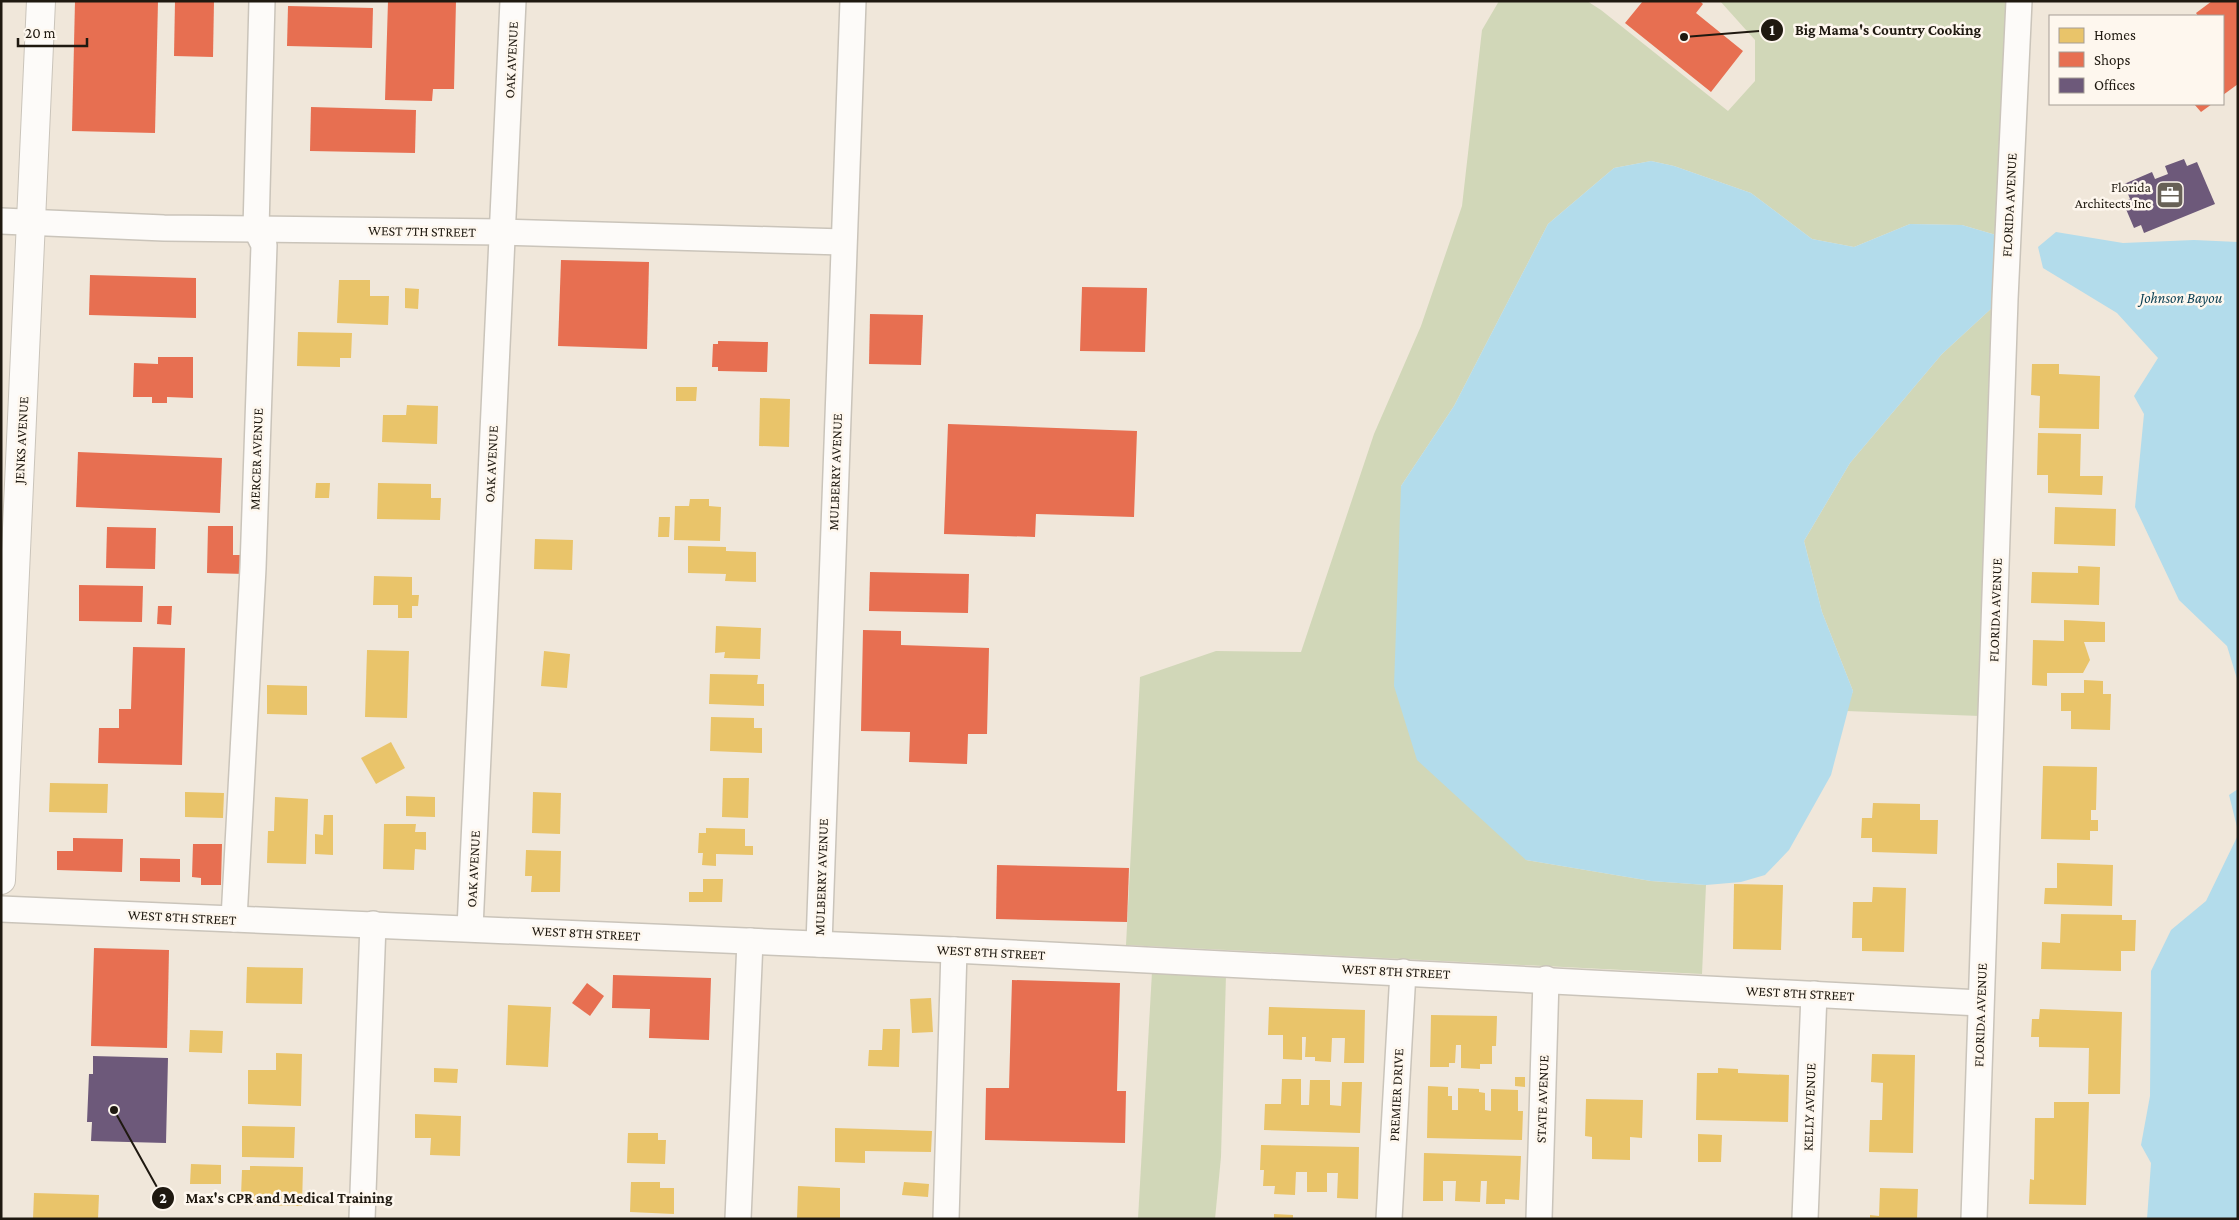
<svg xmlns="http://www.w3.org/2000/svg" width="2239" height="1220" font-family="'Crimson Pro',serif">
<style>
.green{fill:#d1d7b8}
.water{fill:#b3dceb}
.homes{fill:#e9c46a}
.shops{fill:#e76f51}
.offices{fill:#6d597a}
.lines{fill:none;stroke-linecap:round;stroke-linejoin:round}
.minor-casing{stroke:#cac4ba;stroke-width:28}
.tertiary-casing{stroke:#cac4ba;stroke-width:30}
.minor{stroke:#fdfbf9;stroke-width:25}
.tertiary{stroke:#fdfbf9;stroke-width:28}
.labels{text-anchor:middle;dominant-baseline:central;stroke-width:5;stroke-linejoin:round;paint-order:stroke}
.street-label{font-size:14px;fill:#1f1910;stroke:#fef7ee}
.poi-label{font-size:14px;fill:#1f1910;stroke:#fef7ee;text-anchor:end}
.water-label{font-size:15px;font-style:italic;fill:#0e4256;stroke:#fef7ee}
.leader{fill:none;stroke:#1f1910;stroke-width:2}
.callout-dot{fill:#1f1910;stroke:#fef7ee;stroke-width:2}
.mark-label{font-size:15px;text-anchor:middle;font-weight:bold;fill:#fff}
.callout-label{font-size:15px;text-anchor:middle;font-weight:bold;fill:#1f1910;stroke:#fef7ee;stroke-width:5;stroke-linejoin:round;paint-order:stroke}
</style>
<rect width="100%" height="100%" fill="#f0e7da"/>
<!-- green -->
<g class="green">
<path d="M1499 1H1587L1601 10 1728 111 1755 81V40L1720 1H2007L1996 235 1962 225 1910 224 1854 247 1812 239 1751 193 1674 166 1651 161 1614 168 1548 224 1454 406 1401 486 1526 860 1651 881 1706 885 1702 974 1126 945 1140 677 1216 651 1301 652 1374 434 1421 326 1462 206 1482 30Z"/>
<path d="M1993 307 1980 716 1846 711 1853 691 1822 612 1804 541 1850 463 1942 354Z"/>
<path d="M1152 972 1226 975 1221 1157 1215 1219H1138Z"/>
</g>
<!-- water -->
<g class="water">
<path d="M1651 161 1674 166 1751 193 1812 239 1854 247 1910 224 1962 225 1996 235 1993 307 1942 354 1850 463 1804 541 1822 612 1853 691 1831 775 1789 850 1765 875 1741 882 1706 885 1651 881 1526 860 1417 760 1394 686 1401 486 1454 406 1548 224 1614 168Z"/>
<path d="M2056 232 2123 243 2194 240 2238 242V682L2227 646 2179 600 2135 507 2144 414 2134 396 2158 358 2117 313 2043 268 2038 247Z"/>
<path d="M2238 789V831L2229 795Z"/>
<path d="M2238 835V1219H2147L2151 1163 2141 1145 2150 1096 2151 971 2171 930 2206 901Z"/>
</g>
<!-- homes -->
<g class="homes">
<path d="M339 280H370V296H389L388 325 337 323Z"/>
<path d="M405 288 419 289 418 309 405 308Z"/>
<path d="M298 332 352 333 351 358H340V367L297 366Z"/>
<path d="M2032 364H2059V374L2100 376 2099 429 2039 428 2040 396 2031 395Z"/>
<path d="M676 387H697L696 401H676Z"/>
<path d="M760 398 790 399 789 447 759 446Z"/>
<path d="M407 405 438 406 437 444 382 442 383 415H406Z"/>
<path d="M2038 433 2081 434 2080 476H2103L2102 495 2048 493V475H2037Z"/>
<path d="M316 483H330L329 498H315Z"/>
<path d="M378 483 431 484V498H441L440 520 377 519Z"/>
<path d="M690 499H709V506L721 507 720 541 674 540 675 506H689Z"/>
<path d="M2055 507 2116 509 2115 546 2054 544Z"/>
<path d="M659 517H670L669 537H658Z"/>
<path d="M535 539 573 540 572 570 534 569Z"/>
<path d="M688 546 726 547V551L756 552V582L725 581 726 574 688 573Z"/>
<path d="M2078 566 2100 567 2099 605 2031 603 2032 572 2078 573Z"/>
<path d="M374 576 412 577V595H419L418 606H412V618H398V605H373Z"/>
<path d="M2064 620 2105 622V642H2084L2090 660 2083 673H2047V686L2032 685 2033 640 2064 641Z"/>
<path d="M716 626 761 628 760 659 724 658 725 652 715 653Z"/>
<path d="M367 650 409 651 407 718 365 717Z"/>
<path d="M544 651 570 654 567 688 541 686Z"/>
<path d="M710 674 758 675 757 684H764V706L709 704Z"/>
<path d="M2084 680 2103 681V694H2111L2110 730 2071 729V711H2061V693H2084Z"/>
<path d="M267 685 307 686V715L267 714Z"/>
<path d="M711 717 754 718V728H762V753L710 751Z"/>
<path d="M391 742 405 768 376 784 361 758Z"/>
<path d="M2043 766 2097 767 2096 810H2091V820H2098V831H2090V840L2041 839Z"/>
<path d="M723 778H749L748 818 722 817Z"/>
<path d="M50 783 108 784 107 813 49 812Z"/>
<path d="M185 792 224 793 223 818 185 817Z"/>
<path d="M533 792 561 793 560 834 532 833Z"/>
<path d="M406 796 435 797V817L406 816Z"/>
<path d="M275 797 308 799 306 864 267 863 268 831H274Z"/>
<path d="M1873 803 1920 804V820H1938L1937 854 1872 852V838H1861L1862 818H1872Z"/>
<path d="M324 815H333V855L315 854V834L323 835Z"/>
<path d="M384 824H416L415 832H426V850L415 849 414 870 383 869Z"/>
<path d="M706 828 745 829V846H753V855L716 854V866L702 865 703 853H698L699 833H706Z"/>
<path d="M526 850 561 851 560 892H531L532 876H525Z"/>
<path d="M2057 863 2113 865 2112 906 2044 904 2045 888H2057Z"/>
<path d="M703 879H723L722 902H689V892H703Z"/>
<path d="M1734 884 1783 885 1781 950 1733 949Z"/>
<path d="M1873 887 1906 888 1904 952 1862 951V938H1852L1853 902H1872Z"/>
<path d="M2061 914 2122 915V920H2136L2135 951H2121V971L2041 969 2042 942 2060 943Z"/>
<path d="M247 967 303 968 302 1004 246 1003Z"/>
<path d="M931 998 933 1032 912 1033 910 999Z"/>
<path d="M508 1005 551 1007 548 1067 506 1065Z"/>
<path d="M1269 1007 1365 1010 1364 1063H1344L1345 1038H1332L1331 1062 1315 1061V1057H1305L1306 1037H1302V1060L1283 1059V1035H1268Z"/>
<path d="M2040 1009 2122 1012 2120 1094H2088L2089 1048 2039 1047V1037H2031L2032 1019H2039Z"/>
<path d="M1431 1015 1497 1016 1496 1046H1492V1064H1480V1069L1461 1068V1045H1456L1455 1063H1449V1067H1430Z"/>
<path d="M883 1029H900L899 1067 868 1066 869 1050H882Z"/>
<path d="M190 1030 223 1031 222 1053 189 1052Z"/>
<path d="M276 1053 302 1054 301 1106 248 1104V1070H276Z"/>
<path d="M1872 1054 1915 1055 1913 1153 1869 1152 1870 1120H1882L1883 1083 1871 1082Z"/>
<path d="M434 1068 458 1069 457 1083 434 1082Z"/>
<path d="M1718 1068 1738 1069V1073L1789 1075 1788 1122 1696 1120 1697 1073H1718Z"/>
<path d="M1515 1077H1525V1087L1515 1086Z"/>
<path d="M1282 1079H1301V1105H1309L1310 1080H1330V1105L1341 1106 1342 1082H1362L1360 1133 1264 1130 1265 1104H1281Z"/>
<path d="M1428 1086 1448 1087V1096H1452V1110H1458V1088L1479 1089V1092L1485 1093V1110L1491 1111V1089L1518 1090V1111H1523L1522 1140 1427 1138Z"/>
<path d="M1586 1099 1643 1100 1642 1138 1630 1137V1160L1592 1159V1137L1585 1136Z"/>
<path d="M2054 1102H2089L2086 1205 2029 1204 2030 1179 2034 1180 2035 1118H2054Z"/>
<path d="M415 1114 461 1116 460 1156 430 1155 431 1138H415Z"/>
<path d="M242 1126 295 1127 294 1158 242 1157Z"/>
<path d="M835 1128 932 1131 931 1152 865 1151V1163L835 1162Z"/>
<path d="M628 1133H658V1140H666L665 1164 627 1163Z"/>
<path d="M1698 1134 1722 1135 1721 1162H1698Z"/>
<path d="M1261 1145 1359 1147 1358 1199 1337 1198 1338 1173H1327V1192H1307V1172H1296L1295 1195 1274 1194 1275 1186H1263L1264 1170H1260Z"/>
<path d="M1424 1153 1521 1156 1519 1200 1505 1199V1204H1486L1487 1181H1481L1480 1202 1455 1201 1456 1181H1443V1201H1423Z"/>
<path d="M191 1164 221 1165V1184H190Z"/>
<path d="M250 1166 303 1167 302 1206 249 1205V1196H241L242 1170H250Z"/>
<path d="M631 1182H660V1188H674V1214L630 1212Z"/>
<path d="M904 1182 929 1184 928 1197 902 1195Z"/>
<path d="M798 1186 840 1188V1219H797Z"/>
<path d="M1880 1188 1918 1189 1917 1219H1870V1215L1879 1216Z"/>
<path d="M34 1193 99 1195 98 1219H33Z"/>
<path d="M1274 1214 1293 1215V1219H1274Z"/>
</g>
<!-- shops -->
<g class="shops">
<path d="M75 1H158L155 133 72 131Z"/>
<path d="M175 1H214L213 57 174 56Z"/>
<path d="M388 1H456L454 89H433L432 101 385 100Z"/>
<path d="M1643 1H1700L1703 4 1696 13 1743 51 1711 92 1625 23Z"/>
<path d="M2212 1H2238V84L2223 95V16H2198L2196 13Z"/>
<path d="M288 6 373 8 372 48 287 46Z"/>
<path d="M2194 104H2212L2201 112Z"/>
<path d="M311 107 416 110 415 153 310 151Z"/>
<path d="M561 260 649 262 647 349 558 346Z"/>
<path d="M90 275 196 278V318L89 315Z"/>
<path d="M1082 287 1147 288 1145 352 1080 351Z"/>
<path d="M870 314 923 315 921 365 869 364Z"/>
<path d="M718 341 768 342 767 372 718 371V367H712L713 344H718Z"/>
<path d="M158 357H193V398L167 397V403H152V397H133L134 363 158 364Z"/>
<path d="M948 424 1137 431 1134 517 1036 514 1035 537 944 534Z"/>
<path d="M78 452 222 458 220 513 76 507Z"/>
<path d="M208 526H233V555H246L245 574 207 573Z"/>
<path d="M107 527 156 528 155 569 106 568Z"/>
<path d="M870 572 969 574 968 613 869 611Z"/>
<path d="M79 585 143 586 142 622 79 621Z"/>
<path d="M158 606H172L171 625 157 624Z"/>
<path d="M863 630 901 631V645L989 648 987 734H968L967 764 909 762 910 732 861 731Z"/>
<path d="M133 647 185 648 182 765 98 763 99 728H119V709H131Z"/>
<path d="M73 838 123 839 122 872 57 870V851H73Z"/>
<path d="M193 844H222L221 885H201V878L192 877Z"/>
<path d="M140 858 180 859V882L140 881Z"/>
<path d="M997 865 1129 868 1127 922 996 919Z"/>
<path d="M94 948 169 950 167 1048 91 1046Z"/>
<path d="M613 975 711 978 709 1040 649 1038 650 1009 612 1008Z"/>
<path d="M1012 980 1120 983 1117 1091H1126L1125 1143 985 1140 986 1088H1009Z"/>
<path d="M587 983 604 996 590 1016 572 1003Z"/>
</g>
<!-- offices -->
<g class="offices">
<path d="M2184 159 2187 166 2197 162 2215 204 2144 233 2141 225 2134 228 2123 202 2130 199 2124 184 2152 172 2155 179 2168 174 2165 166Z"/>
<path d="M93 1056 168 1058 166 1143 91 1141 92 1122H87L89 1074H93Z"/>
</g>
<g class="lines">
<defs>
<g id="minor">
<path d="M1 221 164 228 502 232 843 242"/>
<path d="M1 909 954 950 1980 1003"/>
<path d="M234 919 253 568 264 245 256 229 262 1"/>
<path d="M470 928 513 1"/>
<path d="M819 944 853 1"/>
<path d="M362 1219 373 924"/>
<path d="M738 1219 750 941"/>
<path d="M946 1219 954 950"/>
<path d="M1389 1219 1403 972"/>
<path d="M1539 1219 1546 979"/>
<path d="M1805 1219 1814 994"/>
<path d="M1974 1219 2005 299 2019 1"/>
</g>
<path id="tertiary" d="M1 880 41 1"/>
</defs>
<!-- minor casing -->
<use href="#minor" class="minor-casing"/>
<!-- tertiary casing -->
<use href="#tertiary" class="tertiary-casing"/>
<!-- minor -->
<use href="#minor" class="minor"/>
<!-- tertiary -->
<use href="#tertiary" class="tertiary"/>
</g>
<!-- icons -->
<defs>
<symbol id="office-square" viewBox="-11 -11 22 22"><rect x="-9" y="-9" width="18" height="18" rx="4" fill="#686157" stroke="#fef7ee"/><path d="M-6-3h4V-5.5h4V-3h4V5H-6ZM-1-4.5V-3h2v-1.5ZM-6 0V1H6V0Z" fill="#fff"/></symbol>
</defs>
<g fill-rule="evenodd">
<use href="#office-square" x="2154" y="179" width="32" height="32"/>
</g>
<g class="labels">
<!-- street labels -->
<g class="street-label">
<text transform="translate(511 60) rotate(-87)">OAK AVENUE</text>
<text transform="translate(2009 205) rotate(-87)">FLORIDA AVENUE</text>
<text transform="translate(422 231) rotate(1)">WEST 7TH STREET</text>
<text transform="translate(21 440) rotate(-87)">JENKS AVENUE</text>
<text transform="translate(256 459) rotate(-88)">MERCER AVENUE</text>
<text transform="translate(491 464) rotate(-87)">OAK AVENUE</text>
<text transform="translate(835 472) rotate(-88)">MULBERRY AVENUE</text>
<text transform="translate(1995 610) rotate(-88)">FLORIDA AVENUE</text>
<text transform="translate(473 869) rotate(-87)">OAK AVENUE</text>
<text transform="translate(821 877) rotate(-88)">MULBERRY AVENUE</text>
<text transform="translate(182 917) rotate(3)">WEST 8TH STREET</text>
<text transform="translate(586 933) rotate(3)">WEST 8TH STREET</text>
<text transform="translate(991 952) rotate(3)">WEST 8TH STREET</text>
<text transform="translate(1396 971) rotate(3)">WEST 8TH STREET</text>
<text transform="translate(1800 993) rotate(3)">WEST 8TH STREET</text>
<text transform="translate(1980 1015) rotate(-88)">FLORIDA AVENUE</text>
<text transform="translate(1396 1095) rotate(-87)">PREMIER DRIVE</text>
<text transform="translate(1542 1099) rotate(-88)">STATE AVENUE</text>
<text transform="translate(1809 1107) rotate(-88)">KELLY AVENUE</text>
</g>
<!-- poi labels -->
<g class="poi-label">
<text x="2151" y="187">Florida<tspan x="2151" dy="16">Architects Inc</tspan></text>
</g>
<!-- water labels -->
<g class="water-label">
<text x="2181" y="298">Johnson Bayou</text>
</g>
</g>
<!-- callouts -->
<path class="leader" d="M1684 37L1772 30M114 1110L163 1198"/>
<g class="callout-dot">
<circle cx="1684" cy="37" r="5"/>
<circle cx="114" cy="1110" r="5"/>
<circle cx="1772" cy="30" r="12"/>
<circle cx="163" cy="1198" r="12"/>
</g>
<g class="mark-label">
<text x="1772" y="35">1</text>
<text x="163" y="1203">2</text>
</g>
<g class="callout-label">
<text x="1888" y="35">Big Mama's Country Cooking</text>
<text x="289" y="1203">Max's CPR and Medical Training</text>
</g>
<!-- border -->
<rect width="2239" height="1220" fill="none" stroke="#1f1910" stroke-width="5"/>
<!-- legend -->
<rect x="2049" y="15" width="175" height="90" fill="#fef7ee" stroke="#a59e95"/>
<rect x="2059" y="28" width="25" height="15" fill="#e9c46a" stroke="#a59e95"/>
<text x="2094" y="40" font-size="15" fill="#1f1910">Homes</text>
<rect x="2059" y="52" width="25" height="15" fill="#e76f51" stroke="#a59e95"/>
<text x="2094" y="65" font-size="15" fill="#1f1910">Shops</text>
<rect x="2059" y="78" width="25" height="15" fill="#6d597a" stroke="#a59e95"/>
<text x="2094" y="90" font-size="15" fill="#1f1910">Offices</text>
<!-- scale -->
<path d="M18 38v8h69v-8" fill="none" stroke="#1f1910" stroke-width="2.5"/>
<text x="25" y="38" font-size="15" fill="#1f1910" stroke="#fef7ee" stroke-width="4" paint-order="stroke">20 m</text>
</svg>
